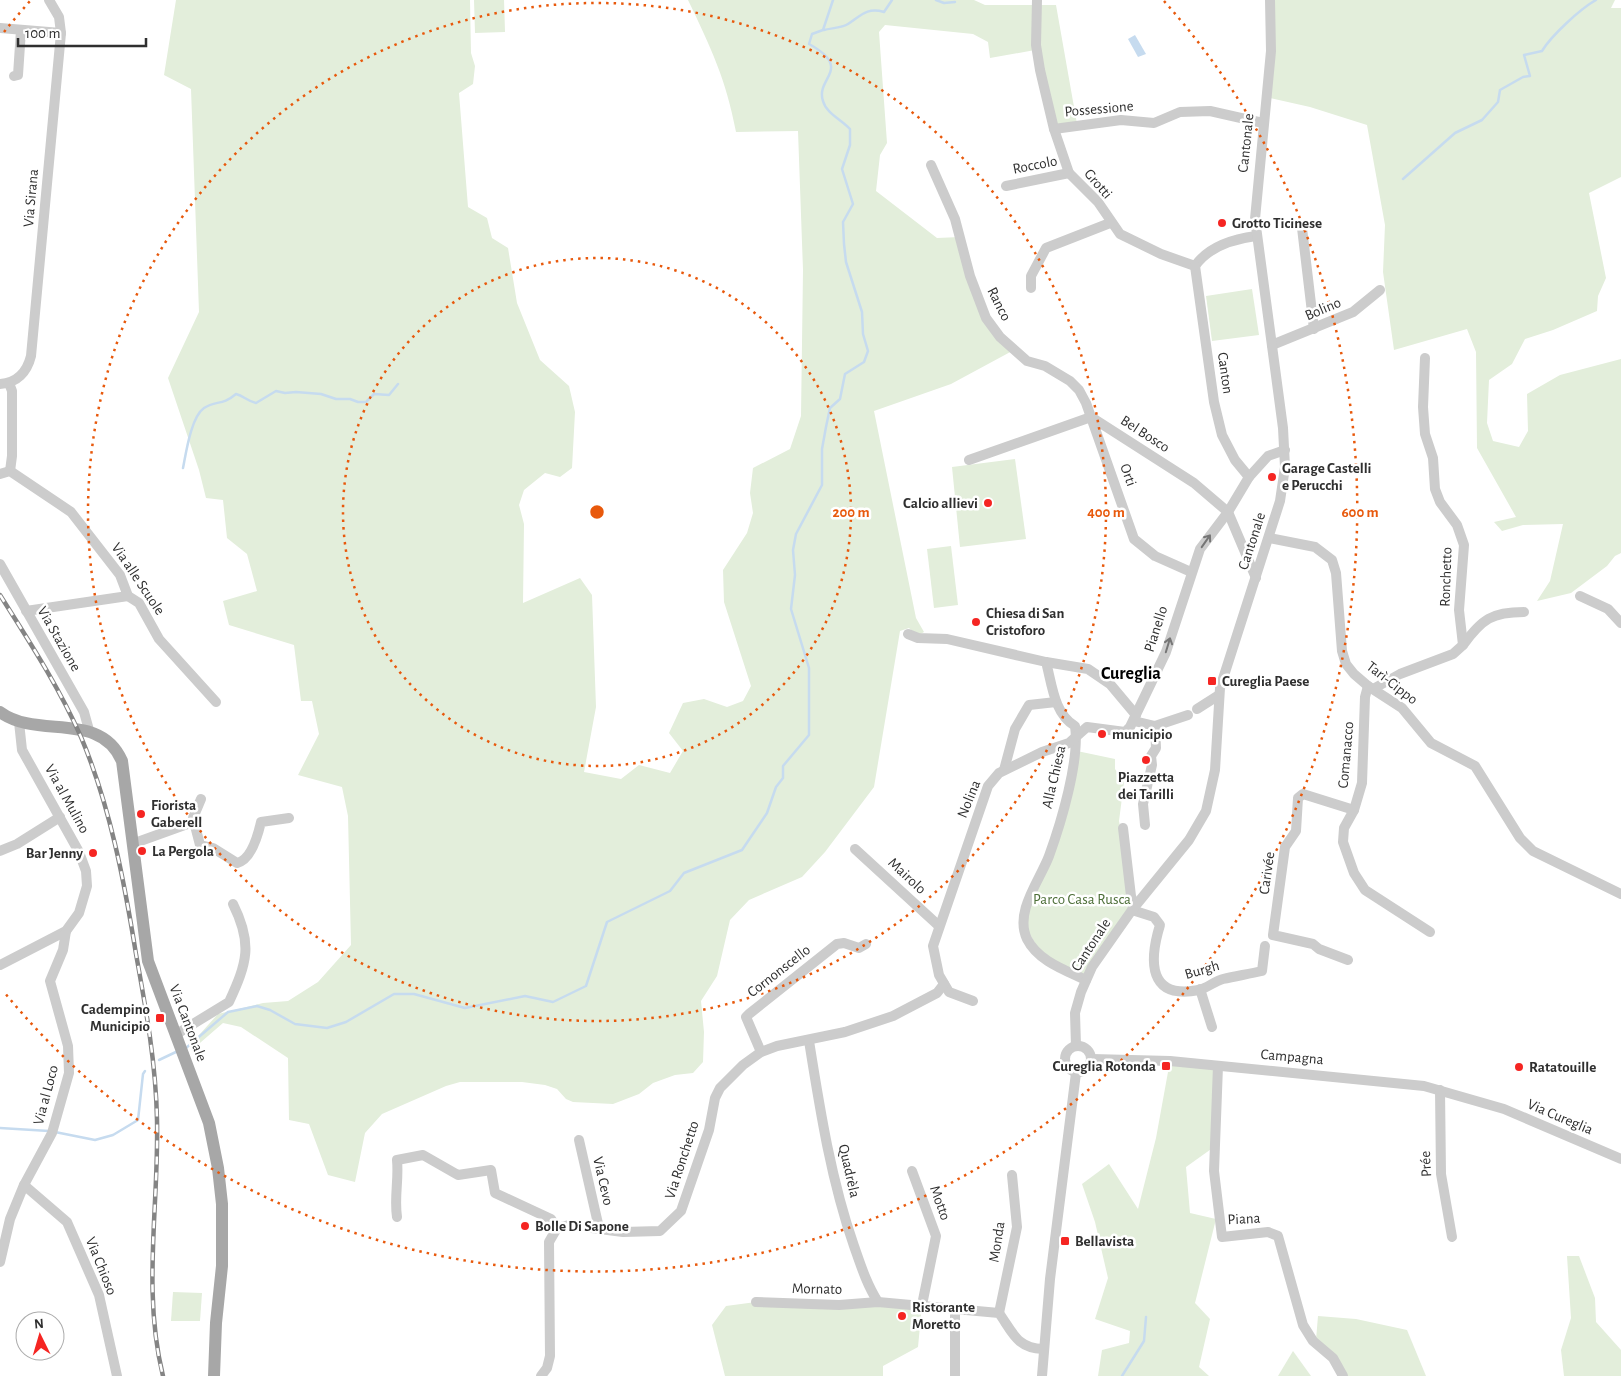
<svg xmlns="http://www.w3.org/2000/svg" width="1621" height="1376" font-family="'Alegreya Sans',sans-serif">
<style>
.green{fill:#e3eedb}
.water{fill:#c6dbef}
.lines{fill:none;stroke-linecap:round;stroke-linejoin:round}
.stream{stroke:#c6dbef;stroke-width:2.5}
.minor{stroke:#ccc;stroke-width:10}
.major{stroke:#a7a7a7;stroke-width:12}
.rail-casing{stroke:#848484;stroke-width:4.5}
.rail{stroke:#fff;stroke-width:2.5;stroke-dasharray:8;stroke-linecap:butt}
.oneway{stroke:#767676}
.ring{fill:none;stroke:#e8590c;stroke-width:2.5;stroke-dasharray:2.5 5}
.poi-dot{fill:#f52522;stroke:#fff;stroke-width:2}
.labels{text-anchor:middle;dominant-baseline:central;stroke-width:5;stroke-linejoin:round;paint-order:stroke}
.street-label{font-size:15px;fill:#2f2f2f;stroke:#fff}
.poi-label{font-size:15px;font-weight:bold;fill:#2f2f2f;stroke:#fff;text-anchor:start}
.park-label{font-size:15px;fill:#4d6f38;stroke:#fff}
.quarter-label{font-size:18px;font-weight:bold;fill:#000;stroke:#fff}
.centre{fill:#e8590c;stroke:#fff;stroke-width:2.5}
.ring-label{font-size:15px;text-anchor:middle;font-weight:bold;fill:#e8590c;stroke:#fff;stroke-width:5;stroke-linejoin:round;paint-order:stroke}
</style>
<rect width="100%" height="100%" fill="#fff"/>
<!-- green -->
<g class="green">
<path d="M176 0H470L471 53 475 66 473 84 459 93 468 207 487 218 492 238 508 248 517 303 540 360 569 386 575 412 572 468 560 477 545 473 524 490 519 505 524 524 523 603 580 578 592 595 596 707 584 772 621 779 639 765 670 773 683 751 669 733 683 703 704 699 727 707 743 701 751 686 724 602 723 570 747 533 753 513 750 493 753 468 790 449 801 416 803 270 798 131 736 132C726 79 711 48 688 0H974L985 5H1056L1077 124 1054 129 1035 50 990 58 988 42 973 34 885 25 879 32 887 143 880 155 876 191 937 238 960 237 978 300 1014 350 951 384 874 411 916 618 924 632 917 636 909 628 900 631 874 787 825 852 802 877 749 900 730 920 717 976 701 1001 704 1032 703 1062 693 1073 675 1075 653 1083 639 1094 613 1104 573 1102 566 1099 557 1089 545 1085 522 1082H460L446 1086 382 1114 365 1133 355 1182 328 1175 309 1124 289 1120 288 1058 241 1027 223 1023 193 1049 190 1045 218 1014 263 1003 288 1001 318 982 351 945 348 816 342 787 298 775 319 734 312 701H301L294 645 229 625 223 601 257 591 247 554 227 538 223 500 206 498 199 470 168 378 199 312 191 89 164 75Z"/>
<path d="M474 0H504L505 32 475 33Z"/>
<path d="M1270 0H1615L1611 8H1621V177L1589 193 1606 278 1598 296 1597 311 1553 330 1525 339 1512 364 1489 380 1487 423 1493 441 1519 447 1528 431 1527 394 1560 375 1621 359V553L1615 556 1607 566 1571 593 1537 601 1550 581 1563 524 1523 525 1502 531 1494 522 1516 517 1477 448 1476 352 1467 329 1394 350 1383 272 1385 225 1367 125 1310 107 1266 97Z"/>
<path d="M1252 289 1259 335 1212 341 1206 296Z"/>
<path d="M1015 459 1026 539 960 547 952 467Z"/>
<path d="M951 546 958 605 934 608 927 549Z"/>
<path d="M1077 751 1115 759V769L1124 782 1119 821 1135 906 1086 980 1043 957 1024 924 1049 856Z"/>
<path d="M1170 1061 1218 1066 1214 1147 1186 1167 1190 1213 1216 1219 1195 1303 1210 1319 1199 1367 1209 1376H1098L1102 1350 1129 1343 1130 1331 1095 1319 1108 1278 1095 1222 1082 1184 1109 1164 1138 1209 1156 1138Z"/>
<path d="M1567 1256H1579L1595 1298 1596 1322 1621 1350V1376H1564L1561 1350 1571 1318Z"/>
<path d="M173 1292 202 1293 200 1321H171Z"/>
<path d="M756 1302 922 1305 918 1347 883 1366V1376H725L712 1325 726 1306Z"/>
<path d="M1318 1316 1356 1319 1407 1330 1426 1376H1343L1316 1340Z"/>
<path d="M1293 1351 1311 1376H1278Z"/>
</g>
<!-- water -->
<path class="water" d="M1135 35 1146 54 1138 57 1128 39Z"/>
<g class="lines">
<!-- stream -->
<g class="stream">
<path d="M936 0 944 3 955 2"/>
<path d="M824 30C831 28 842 28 848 24 861 16 866 7 884 12L892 0"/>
<path d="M1403 179 1455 133 1482 120 1498 102 1500 90 1523 77 1530 76 1524 55 1542 51C1551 36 1580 9 1596 0"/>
<path d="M183 468C186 453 191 417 204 408 216 400 222 406 236 394 244 396 247 401 256 403L276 391 285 393 296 392 321 394 336 399H350L358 402H366L374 394 389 395 398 384"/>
<path d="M186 1048 228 1012 257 1006 270 1010 295 1024 327 1028 346 1022 394 994H414L465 1008 525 996 553 1002 586 986 607 922 670 891 684 873 742 850 767 813 776 787 783 778V766L809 735V668L791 609 795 575 793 550 796 534 822 485V449L826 427 830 408 840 399 845 374 864 362 868 351 863 334 862 312 846 262 844 244 843 222 853 204 842 169 850 145V129C842 120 826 113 823 101 815 78 854 69 809 44L812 34 823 30 833 0"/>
<path d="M159 1060 178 1051"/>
<path d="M0 1128 49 1131"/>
<path d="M55 1132 95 1140 113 1135 138 1120 143 1074 145 1071"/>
<path d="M1122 1376 1144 1341 1146 1317"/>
</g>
<!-- minor -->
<g class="minor">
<path d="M1037 0 1036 45 1040 70 1054 129 1069 173 1098 202 1120 234 1161 254 1195 266C1209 246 1233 239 1256 236"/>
<path d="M0 28 61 33"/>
<path d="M14 76 18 75 21 30"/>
<path d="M1054 129 1121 120 1154 123 1180 112 1210 111 1263 123"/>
<path d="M931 165 955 219 970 276 986 318 1000 337 1027 361 1045 366 1070 381 1079 390 1086 403 1134 539 1155 556 1191 572"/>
<path d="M1006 186 1069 173"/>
<path d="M1302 228 1314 329"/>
<path d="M1195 266 1214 402 1222 435 1235 460 1249 477"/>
<path d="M1031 288V276L1046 248 1110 223"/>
<path d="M1272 345 1353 312 1380 290"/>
<path d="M9 383 12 391V456L10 471"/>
<path d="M0 384C17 383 27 372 31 356L61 33 59 17 49 0"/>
<path d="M969 460 1091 417 1194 483 1228 512 1256 578"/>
<path d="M0 474 10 471 71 512 120 575 128 596 139 603 159 639 216 702"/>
<path d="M1269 538 1315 547 1332 560 1336 573 1342 651 1346 664 1354 674 1368 686 1402 708 1431 743 1475 766 1520 838 1533 851 1621 894"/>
<path d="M0 564 84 712 89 730"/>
<path d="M1580 596 1608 609 1621 623"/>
<path d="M26 611 128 596"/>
<path d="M908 634 918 638 947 639 1046 662C1052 684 1054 714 1075 726 1080 760 1061 823 1049 856 1040 880 1014 912 1027 939 1038 961 1065 970 1086 980"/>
<path d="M1463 645C1482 619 1492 612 1524 612"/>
<path d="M1046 662 1088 669 1110 684 1136 715"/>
<path d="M1368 686 1365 697 1362 783 1354 810 1344 828 1343 842 1354 873 1365 890 1430 932"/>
<path d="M1373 689 1400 674 1453 654 1463 645 1459 610 1464 545 1457 525 1440 502 1435 489 1433 458 1425 434 1423 407 1425 358"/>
<path d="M1197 709 1219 695"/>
<path d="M1134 721 1155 726 1188 715"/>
<path d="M1004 770 1015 729 1029 705 1056 702"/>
<path d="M201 799 193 818 200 845 213 848 237 863C251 860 258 835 261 822L289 818"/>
<path d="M1145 825 1143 804 1152 765 1151 756 1156 748 1155 726"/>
<path d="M1123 828 1131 896 1135 906"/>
<path d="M132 844 193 822"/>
<path d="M855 849 939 926"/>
<path d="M0 851 17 844 60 817"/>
<path d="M1132 910 1154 917 1160 925C1149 961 1148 1000 1199 990 1207 988 1215 981 1223 979 1236 976 1249 974 1262 971L1265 946"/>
<path d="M1348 960 1319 949 1313 944 1273 935 1285 847 1296 831 1298 798 1303 794 1354 810"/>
<path d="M0 965 66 931 79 913 87 886 86 871 79 852 22 750 19 722"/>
<path d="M1200 989 1212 1027"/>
<path d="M973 1001 949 992 939 975 933 946 988 786 999 773 1042 752 1069 743 1087 727 1125 732 1130 727 1166 652 1200 549 1228 512 1249 477 1268 456 1285 450"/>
<path d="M175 1035 229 1002C247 963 253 944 233 904"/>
<path d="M809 1041C820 1110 831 1180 854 1246 861 1266 867 1285 878 1302"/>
<circle cx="1078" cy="1059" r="13"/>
<path d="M1076 1046 1075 1013 1081 992 1092 967 1132 910 1189 840 1206 811 1215 770 1220 688 1280 501 1285 467 1283 428 1255 219 1271 51 1270 0"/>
<path d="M761 1052 746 1017 749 1014 837 944 844 943 859 948 866 944"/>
<path d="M1092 1059 1170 1061 1424 1086 1504 1109 1621 1159"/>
<path d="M1218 1066 1214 1171 1222 1237 1268 1232 1278 1236 1303 1325 1313 1341 1333 1358 1343 1376"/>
<path d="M1440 1090 1441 1174 1452 1237"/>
<path d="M579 1140 599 1228"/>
<path d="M912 1171 936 1236 922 1305"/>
<path d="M24 1185 67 1222 99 1295 117 1376"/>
<path d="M397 1217C394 1197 399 1180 397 1160L423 1155 458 1175 491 1170 495 1193 551 1219 557 1228"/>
<path d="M0 1262 10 1219 24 1185 52 1133 69 1073 68 1046 50 981 63 950 66 931"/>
<path d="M756 1302 839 1305 878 1302 999 1313C1013 1333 1017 1348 1043 1349"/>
<path d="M955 1308V1376"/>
<path d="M999 1313 1017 1227 1012 1175"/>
<path d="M541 1376 547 1368 550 1356 549 1242 557 1228 569 1225 623 1232 660 1231 681 1211 709 1130 715 1098 720 1088 743 1065 761 1052 777 1046 845 1032 893 1016 937 993 944 984"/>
<path d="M1042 1376 1050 1279 1076 1073"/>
</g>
<!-- major -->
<path class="major" d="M0 712C38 740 100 710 122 761L148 961 209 1123 218 1168 222 1204V1266L216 1323 214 1376"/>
<defs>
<path id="rail" d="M0 595C29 641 59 687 81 737 110 806 124 880 136 954 146 1009 156 1064 157 1120 159 1206 142 1291 163 1376"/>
</defs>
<!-- rail casing -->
<use href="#rail" class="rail-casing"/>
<!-- rail -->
<use href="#rail" class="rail"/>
</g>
<!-- one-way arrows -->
<defs><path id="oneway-shaft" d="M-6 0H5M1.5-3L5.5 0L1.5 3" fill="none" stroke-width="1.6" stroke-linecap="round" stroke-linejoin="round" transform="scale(1.25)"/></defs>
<g class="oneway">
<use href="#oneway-shaft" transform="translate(1206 541) rotate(-55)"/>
<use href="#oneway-shaft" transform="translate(1168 645) rotate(-73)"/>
</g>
<!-- distance rings -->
<g class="ring">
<circle cx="597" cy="512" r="254"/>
<circle cx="597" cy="512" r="509"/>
<path d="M4 32A763 763 0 0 1 30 1M1164 1A763 763 0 1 1 4 992"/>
</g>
<!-- markers -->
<g class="poi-dot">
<circle cx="1222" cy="223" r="5"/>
<circle cx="1272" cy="477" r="5"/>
<circle cx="988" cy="503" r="5"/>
<circle cx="976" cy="622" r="5"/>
<rect x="1207" y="676" width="10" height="10" rx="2.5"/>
<circle cx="1102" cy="734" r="5"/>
<circle cx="1146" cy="760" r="5"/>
<circle cx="141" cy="814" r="5"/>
<circle cx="142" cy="851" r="5"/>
<circle cx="93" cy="853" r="5"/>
<rect x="155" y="1013" width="10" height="10" rx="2.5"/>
<rect x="1161" y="1061" width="10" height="10" rx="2.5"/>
<circle cx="1519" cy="1067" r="5"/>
<circle cx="525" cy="1226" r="5"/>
<rect x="1060" y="1236" width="10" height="10" rx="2.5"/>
<circle cx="902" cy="1316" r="5"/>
</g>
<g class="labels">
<!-- street labels -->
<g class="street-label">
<text transform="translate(1099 109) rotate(-5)">Possessione</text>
<text transform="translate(1246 143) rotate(-84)">Cantonale</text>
<text transform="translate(1035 165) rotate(-11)">Roccolo</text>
<text transform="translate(1098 184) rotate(49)">Grotti</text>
<text transform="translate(31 198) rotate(-85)">Via Sirana</text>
<text transform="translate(999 304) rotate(63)">Ranco</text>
<text transform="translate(1323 309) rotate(-23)">Bolino</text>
<text transform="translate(1225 373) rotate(82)">Canton</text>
<text transform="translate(1145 434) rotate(33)">Bel Bosco</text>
<text transform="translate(1128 475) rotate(70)">Orti</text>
<text transform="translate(1252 541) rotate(-72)">Cantonale</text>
<text transform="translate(1446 577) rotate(-88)">Ronchetto</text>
<text transform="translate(138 579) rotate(56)">Via alle Scuole</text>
<text transform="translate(1156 629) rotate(-72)">Pianello</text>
<text transform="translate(59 639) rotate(60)">Via Stazione</text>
<text transform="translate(1392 683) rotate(38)">Tarì-Cippo</text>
<text transform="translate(1346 755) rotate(-85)">Comanacco</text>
<text transform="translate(1054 777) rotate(-77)">Alla Chiesa</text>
<text transform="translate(67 799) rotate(61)">Via al Mulino</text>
<text transform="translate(969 799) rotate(-68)">Nolina</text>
<text transform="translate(1267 873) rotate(-82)">Carivée</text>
<text transform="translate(907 876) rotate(43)">Mairolo</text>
<text transform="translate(1091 945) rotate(-57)">Cantonale</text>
<text transform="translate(1202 970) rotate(-16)">Burgh</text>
<text transform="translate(779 971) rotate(-38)">Cornonscello</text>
<text transform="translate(188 1023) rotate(69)">Via Cantonale</text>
<text transform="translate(1292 1057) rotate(5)">Campagna</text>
<text transform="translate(46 1095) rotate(-75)">Via al Loco</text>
<text transform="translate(1560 1117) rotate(23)">Via Cureglia</text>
<text transform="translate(682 1160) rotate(-72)">Via Ronchetto</text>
<text transform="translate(1426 1164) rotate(-93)">Prée</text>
<text transform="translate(849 1171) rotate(77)">Quadrèla</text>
<text transform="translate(603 1181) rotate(77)">Via Cevo</text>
<text transform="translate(940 1203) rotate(70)">Motto</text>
<text transform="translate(1244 1219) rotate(-3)">Piana</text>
<text transform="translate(997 1242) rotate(-81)">Monda</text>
<text transform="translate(101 1266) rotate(68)">Via Chioso</text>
<text transform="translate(817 1289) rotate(1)">Mornato</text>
</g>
<!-- poi labels -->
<g class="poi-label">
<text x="1232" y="223">Grotto Ticinese</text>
<text x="1282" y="468">Garage Castelli<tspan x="1282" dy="17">e Perucchi</tspan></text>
<text x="978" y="503" text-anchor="end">Calcio allievi</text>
<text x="986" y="613">Chiesa di San<tspan x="986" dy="17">Cristoforo</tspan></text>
<text x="1222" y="681">Cureglia Paese</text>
<text x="1112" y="734">municipio</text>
<text x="1146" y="777" text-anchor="middle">Piazzetta<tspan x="1146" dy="17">dei Tarilli</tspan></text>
<text x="151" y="805">Fiorista<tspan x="151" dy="17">Gaberell</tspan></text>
<text x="152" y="851">La Pergola</text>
<text x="83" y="853" text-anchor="end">Bar Jenny</text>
<text x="150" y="1009" text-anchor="end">Cadempino<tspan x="150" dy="17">Municipio</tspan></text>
<text x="1156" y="1066" text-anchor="end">Cureglia Rotonda</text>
<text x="1529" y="1067">Ratatouille</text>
<text x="535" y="1226">Bolle Di Sapone</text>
<text x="1075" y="1241">Bellavista</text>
<text x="912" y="1307">Ristorante<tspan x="912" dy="17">Moretto</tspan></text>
</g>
<!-- park labels -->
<g class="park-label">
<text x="1082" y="899">Parco Casa Rusca</text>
</g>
<!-- quarter labels -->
<g class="quarter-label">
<text x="1131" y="674">Cureglia</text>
</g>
</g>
<circle cx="597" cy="512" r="8" class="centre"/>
<g class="ring-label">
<text x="851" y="517">200 m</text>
<text x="1106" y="517">400 m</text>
<text x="1360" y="517">600 m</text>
</g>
<!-- north arrow -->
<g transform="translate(40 1336) rotate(355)"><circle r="24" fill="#ffffff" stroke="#acacac"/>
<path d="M0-4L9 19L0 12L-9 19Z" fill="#f52522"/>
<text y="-8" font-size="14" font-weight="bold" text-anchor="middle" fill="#2f2f2f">N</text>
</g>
<!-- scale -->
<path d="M18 38v8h128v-8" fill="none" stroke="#2f2f2f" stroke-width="2.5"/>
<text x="25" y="38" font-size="15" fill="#2f2f2f" stroke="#ffffff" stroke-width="4" paint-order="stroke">100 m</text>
</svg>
